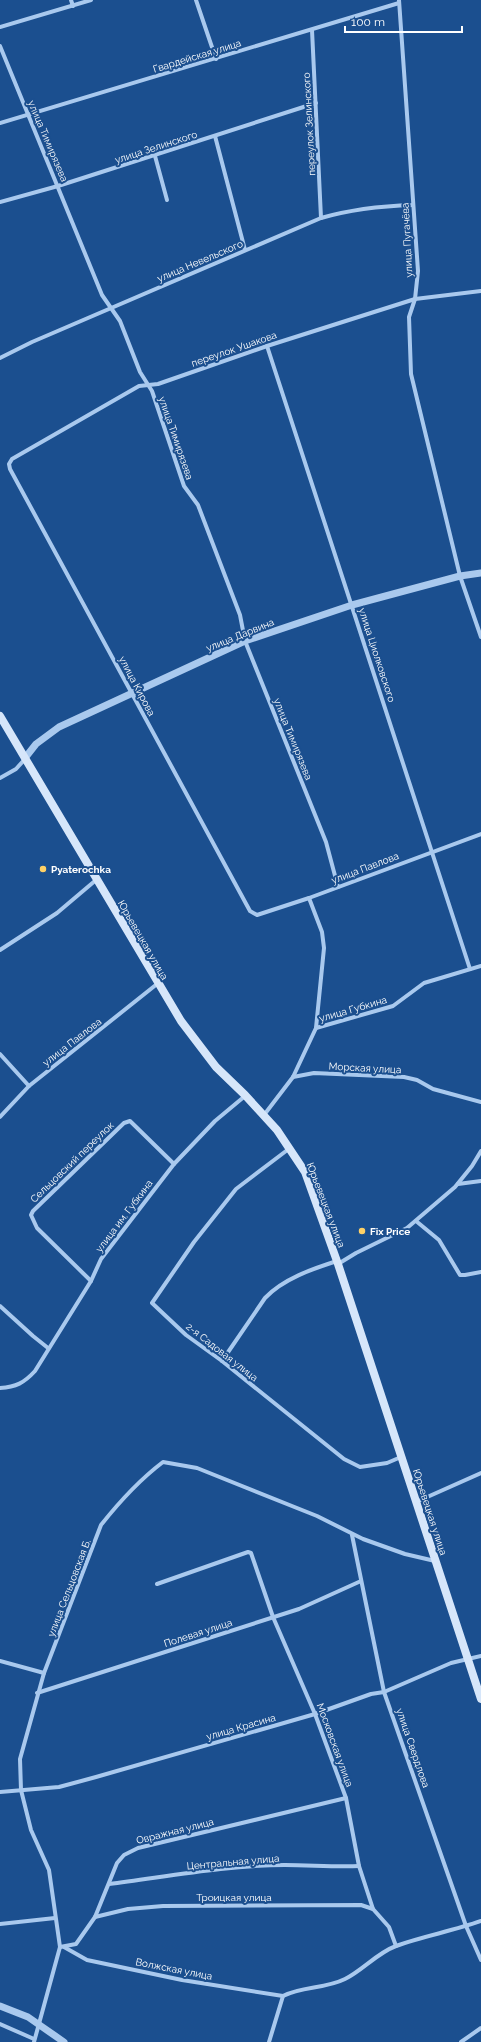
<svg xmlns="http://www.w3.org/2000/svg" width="481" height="2042" font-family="Raleway,sans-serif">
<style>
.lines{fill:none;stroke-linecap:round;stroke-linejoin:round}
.minor{stroke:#a9c9ee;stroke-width:4}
.tertiary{stroke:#a9c9ee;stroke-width:7}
.secondary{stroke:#d6e6fa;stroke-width:8}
.poi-dot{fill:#ffd166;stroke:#1b4f8f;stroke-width:1.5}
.labels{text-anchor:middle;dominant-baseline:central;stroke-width:4;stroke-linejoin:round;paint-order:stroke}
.street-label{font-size:10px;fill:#fff;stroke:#1b4f8f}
.poi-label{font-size:10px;font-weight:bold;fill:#fff;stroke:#1b4f8f;text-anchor:start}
</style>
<rect width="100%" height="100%" fill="#1b4f8f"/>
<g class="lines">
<!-- minor -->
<g class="minor">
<path d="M71 0 73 6"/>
<path d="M196 0 216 59"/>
<path d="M399 0 418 271 415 299 409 317 411 374 460 576 481 637"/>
<path d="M0 27 91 0"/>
<path d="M312 30 321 218"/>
<path d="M0 46 102 295 120 321 140 372 152 391 184 486 198 505 240 615 245 641 326 842 338 887"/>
<path d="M0 123 399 3"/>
<path d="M215 136 245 250"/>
<path d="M155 156 167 200"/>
<path d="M0 202 58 186 316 103"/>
<path d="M481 291 415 299 267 346 158 384 139 386 12 459 9 464 10 469 250 911 257 915 309 898 481 834"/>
<path d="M267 346 470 969"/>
<path d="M0 358 32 342 321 218C352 209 381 206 413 205"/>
<path d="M0 778 16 769 25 759"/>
<path d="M0 950 57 913 96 880"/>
<path d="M316 1028 393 1006 424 983 481 966"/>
<path d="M0 1054 29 1086"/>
<path d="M293 1077 314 1073 404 1077 417 1080 433 1089 481 1102"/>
<path d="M264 1115 293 1077 316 1028 324 948 322 932 309 898"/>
<path d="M0 1117 29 1086 157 984"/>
<path d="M290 1148 236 1189 194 1242 152 1303 186 1335 222 1361 344 1459 360 1467 387 1463 401 1457"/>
<path d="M458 1184 481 1181"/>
<path d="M416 1221 439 1240 460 1275H465L481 1272"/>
<path d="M338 1264 356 1253 407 1228 455 1187 472 1166 481 1151"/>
<path d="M91 1281 37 1228 31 1215 33 1211 124 1123 130 1121 174 1164"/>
<path d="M0 1306 33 1336 48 1348"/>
<path d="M222 1361 265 1298C283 1279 312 1269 337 1261"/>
<path d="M0 1388C16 1387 24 1383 35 1371L91 1281 101 1259 174 1164 215 1121 245 1096"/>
<path d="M416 1502 481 1473"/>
<path d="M352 1535 384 1692 466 1926 481 1960"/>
<path d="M157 1584 248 1552 251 1553 273 1617 315 1714 346 1798 359 1866 373 1909 389 1927 396 1946"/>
<path d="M0 1661 44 1673"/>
<path d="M37 1693 299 1609 361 1581"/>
<path d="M0 1792 59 1787 96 1777 315 1714 371 1694 384 1692 451 1663 481 1656"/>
<path d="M109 1884C165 1877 229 1865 285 1865 310 1865 334 1867 359 1866"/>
<path d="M95 1917 128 1909 163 1906 361 1905 373 1909"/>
<path d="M0 1924 55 1918"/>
<path d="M60 1947 76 1944 95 1917 117 1863 124 1855 138 1848 346 1798"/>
<path d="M64 1947 87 1960 182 1980 283 1996"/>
<path d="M0 2024 34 2039"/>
<path d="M34 2042 60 1947 49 1870 31 1830 21 1790 20 1759 44 1673 101 1525C120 1501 138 1481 163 1462L197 1468 317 1516 363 1539 405 1554 435 1561"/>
<path d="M269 2042 283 1996C302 1986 325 1989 345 1979 363 1970 377 1953 396 1946 424 1936 453 1931 481 1921"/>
<path d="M461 2042 481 2028"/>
</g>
<!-- tertiary -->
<g class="tertiary">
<path d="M25 758 36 744 59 727 245 641 352 605 460 576 481 573"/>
<path d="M0 2006 28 2017 64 2042"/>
</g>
<!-- secondary -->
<path class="secondary" d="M0 716 181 1021 216 1067 245 1095 277 1130 305 1172 338 1264 481 1699"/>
</g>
<!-- markers -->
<g class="poi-dot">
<circle cx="43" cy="869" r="4"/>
<circle cx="362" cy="1231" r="4"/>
</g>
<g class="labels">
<!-- street labels -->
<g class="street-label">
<text transform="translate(197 56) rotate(-17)">Гвардейская улица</text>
<text transform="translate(309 124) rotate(-93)">переулок Зелинского</text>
<text transform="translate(48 141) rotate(67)">улица Тимирязева</text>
<text transform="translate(156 147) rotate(-18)">улица Зелинского</text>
<text transform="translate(407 240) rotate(-93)">улица Пугачёва</text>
<text transform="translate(200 261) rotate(-23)">улица Невельского</text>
<text transform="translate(234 349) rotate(-19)">переулок Ушакова</text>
<text transform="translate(176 438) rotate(71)">улица Тимирязева</text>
<text transform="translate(240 635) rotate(-22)">улица Дарвина</text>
<text transform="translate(377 655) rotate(72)">улица Циолковского</text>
<text transform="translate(137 686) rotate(62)">улица Кирова</text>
<text transform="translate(293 739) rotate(68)">улица Тимирязева</text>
<text transform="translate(365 868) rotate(-21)">улица Павлова</text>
<text transform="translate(143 940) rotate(60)">Юрьевецкая улица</text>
<text transform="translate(353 1009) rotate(-16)">улица Губкина</text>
<text transform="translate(72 1042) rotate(-38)">улица Павлова</text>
<text transform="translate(365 1068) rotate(3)">Морская улица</text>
<text transform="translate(72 1162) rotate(-44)">Сельцовский переулок</text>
<text transform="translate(326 1205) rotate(69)">Юрьевецкая улица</text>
<text transform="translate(124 1216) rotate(-53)">улица им. Губкина</text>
<text transform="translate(222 1352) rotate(38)">2-я Садовая улица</text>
<text transform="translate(430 1512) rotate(72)">Юрьевецкая улица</text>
<text transform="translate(69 1588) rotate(-69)">улица Сельцовская Б.</text>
<text transform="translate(198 1633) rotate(-18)">Полевая улица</text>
<text transform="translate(241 1727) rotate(-16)">улица Красина</text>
<text transform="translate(335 1745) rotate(70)">Московская улица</text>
<text transform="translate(413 1748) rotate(71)">улица Свердлова</text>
<text transform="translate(175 1831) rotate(-14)">Овражная улица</text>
<text transform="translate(233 1862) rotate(-5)">Центральная улица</text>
<text x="234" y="1897">Троицкая улица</text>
<text transform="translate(174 1969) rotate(11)">Волжская улица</text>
</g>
<!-- poi labels -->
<g class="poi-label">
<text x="51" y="869">Pyaterochka</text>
<text x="370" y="1231">Fix Price</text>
</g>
</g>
<!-- scale -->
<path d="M345 26v6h117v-6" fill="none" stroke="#ffffff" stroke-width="2"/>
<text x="351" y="26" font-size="12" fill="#ffffff" stroke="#1b4f8f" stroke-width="3" paint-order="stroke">100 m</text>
</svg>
